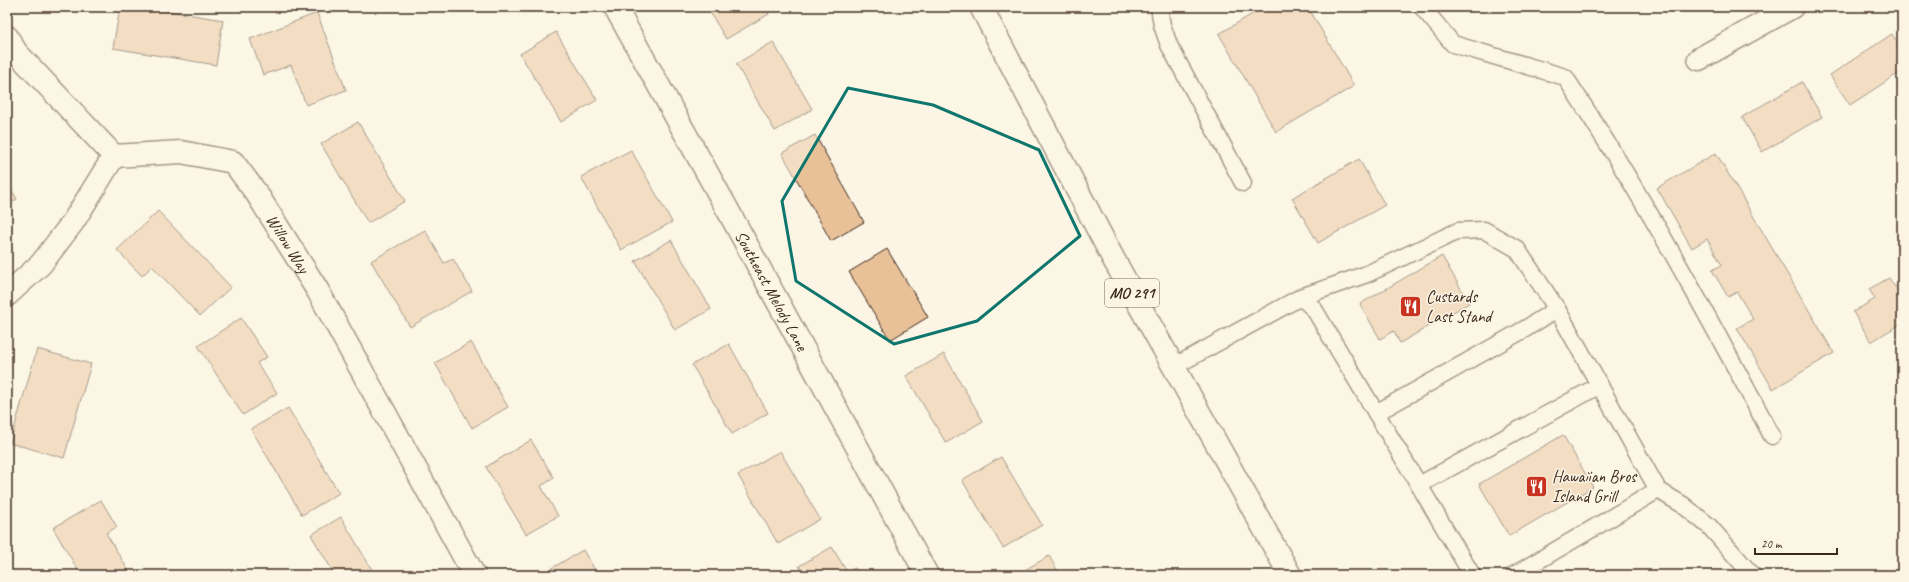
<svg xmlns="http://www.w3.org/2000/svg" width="1909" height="582" font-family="Caveat,sans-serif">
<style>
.building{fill:#e9c199;stroke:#3b2a1e}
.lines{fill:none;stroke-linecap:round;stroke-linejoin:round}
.service-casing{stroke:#3b2a1e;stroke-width:19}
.minor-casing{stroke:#3b2a1e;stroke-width:25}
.primary-casing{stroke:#3b2a1e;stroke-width:25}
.service{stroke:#fcf5e5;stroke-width:16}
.minor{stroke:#fcf5e5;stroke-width:22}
.primary{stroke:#fcf5e5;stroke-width:22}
.marked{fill:none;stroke:#0f766e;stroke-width:3;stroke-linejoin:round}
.labels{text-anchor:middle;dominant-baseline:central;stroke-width:3;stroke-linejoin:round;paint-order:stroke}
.shield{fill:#fcf5e5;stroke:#75675a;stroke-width:1}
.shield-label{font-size:16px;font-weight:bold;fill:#3b2a1e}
.street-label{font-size:17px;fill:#3b2a1e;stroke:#fcf5e5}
.poi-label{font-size:17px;fill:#3b2a1e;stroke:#fcf5e5;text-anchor:start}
</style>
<rect width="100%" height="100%" fill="#fcf5e5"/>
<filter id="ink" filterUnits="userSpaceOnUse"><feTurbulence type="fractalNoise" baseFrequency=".025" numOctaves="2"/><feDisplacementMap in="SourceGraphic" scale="8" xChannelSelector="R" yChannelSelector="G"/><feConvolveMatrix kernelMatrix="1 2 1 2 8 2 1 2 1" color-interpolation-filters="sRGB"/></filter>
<g filter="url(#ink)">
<!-- building -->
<g class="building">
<path d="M120 7H144L223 20 216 65 113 48Z"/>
<path d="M500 7H512L503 12Z"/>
<path d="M707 7H765L769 14 726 39Z"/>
<path d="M1264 7H1308L1354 86 1276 132 1219 34Z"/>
<path d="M317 13 346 90 306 105 291 65 263 75 250 39Z"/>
<path d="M556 32 597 100 561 122 520 54Z"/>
<path d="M1892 34 1902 50V71L1850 105 1830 75Z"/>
<path d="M773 42 812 109 775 131 736 64Z"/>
<path d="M1802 82 1822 117 1762 152 1742 117Z"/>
<path d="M358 122 405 201 368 223 321 144Z"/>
<path d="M815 135 864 222 831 241 782 153Z"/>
<path d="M631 150 672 222 621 250 581 177Z"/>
<path d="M1716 153 1834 353 1773 389 1737 328 1753 319 1737 292 1728 297 1712 270 1722 265 1707 239 1692 248 1657 188Z"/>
<path d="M1359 159 1385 205 1318 243 1292 198Z"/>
<path d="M7 182 17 199 7 205Z"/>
<path d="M158 211 231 287 200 316 152 266 142 276 117 250Z"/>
<path d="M425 230 444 263 453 259 472 291 410 327 371 261Z"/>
<path d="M671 240 711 309 675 330 635 261Z"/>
<path d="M887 249 928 317 890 340 849 272Z"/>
<path d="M1442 256 1469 303 1400 343 1394 331 1380 339 1360 304Z"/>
<path d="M1889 278 1895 287 1902 283V323L1871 342 1853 312 1875 299 1869 289Z"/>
<path d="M241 318 267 357 257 363 277 393 243 415 198 346Z"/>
<path d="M471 342 508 407 472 428 435 363Z"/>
<path d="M729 344 768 413 732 434 692 365Z"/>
<path d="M37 349 91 364 64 458 10 443Z"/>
<path d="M944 354 983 421 946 443 906 376Z"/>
<path d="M288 408 339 493 302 515 251 429Z"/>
<path d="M1563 435 1593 487 1509 536 1479 484Z"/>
<path d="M531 440 554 478 541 486 558 516 526 534 486 467Z"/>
<path d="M780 451 820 519 778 544 738 475Z"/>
<path d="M1001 457 1042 525 1003 548 962 480Z"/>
<path d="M101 500 117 527 106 533 131 575H81L53 528Z"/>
<path d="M341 517 375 575H331L334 573 311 535Z"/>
<path d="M832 547 847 572 855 568 860 575H804L799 566Z"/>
<path d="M583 550 598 575H556L552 568Z"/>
<path d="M1049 556 1060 575H1019L1018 574Z"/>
</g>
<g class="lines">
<defs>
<g id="service">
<path d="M1159 7 1162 25 1169 45 1243 183"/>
<path d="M1422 7 1453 44 1565 77C1641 192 1707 314 1772 436"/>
<path d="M1301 297 1367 274 1458 231 1484 230 1517 249 1557 309 1658 490 1683 505 1709 526 1752 575"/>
<path d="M1173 367 1301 297 1314 309 1419 485"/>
<path d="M1376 413 1525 329 1557 309"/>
<path d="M1472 575 1419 485 1600 385"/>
<path d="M1514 575 1658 490"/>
</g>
<g id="minor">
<path id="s1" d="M615 7 725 205 927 575"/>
<path id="s2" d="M7 37 16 52 114 156 181 152 233 162 257 194 318 291 474 575"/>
<path d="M1699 59 1792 7"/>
<path d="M7 295 41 264 73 222 114 156"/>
</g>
<path id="primary" d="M981 7 1114 260 1290 575"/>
</defs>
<!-- service casing -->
<use href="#service" class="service-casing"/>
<!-- minor casing -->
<use href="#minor" class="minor-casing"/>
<!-- primary casing -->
<use href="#primary" class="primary-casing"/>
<!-- service -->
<use href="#service" class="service"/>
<!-- minor -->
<use href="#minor" class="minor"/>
<!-- primary -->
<use href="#primary" class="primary"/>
</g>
</g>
<!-- marked area -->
<path d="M0 0H1909V582H0ZM848 88 933 105 1039 150 1080 236 977 321 894 344 796 281 782 201Z" fill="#fcf5e5" fill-opacity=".55" fill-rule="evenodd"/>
<path class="marked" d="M848 88 933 105 1039 150 1080 236 977 321 894 344 796 281 782 201Z"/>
<!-- icons -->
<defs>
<symbol id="restaurant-square" viewBox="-11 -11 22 22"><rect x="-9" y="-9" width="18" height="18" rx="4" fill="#c8321e" stroke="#fcf5e5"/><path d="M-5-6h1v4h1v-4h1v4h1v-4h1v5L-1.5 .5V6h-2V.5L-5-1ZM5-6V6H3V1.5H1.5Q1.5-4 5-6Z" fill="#fff"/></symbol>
</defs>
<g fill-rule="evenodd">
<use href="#restaurant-square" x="1398" y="294" width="25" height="25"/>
<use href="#restaurant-square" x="1524" y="474" width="25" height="25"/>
</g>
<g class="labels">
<!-- shield labels -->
<rect class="shield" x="1105" y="279" width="54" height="28" rx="3"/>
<g class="shield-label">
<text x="1132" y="293">MO 291</text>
</g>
<!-- street labels -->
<g class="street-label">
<text stroke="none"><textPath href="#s2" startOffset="379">Willow Way</textPath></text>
<text stroke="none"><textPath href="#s1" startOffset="324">Southeast Melody Lane</textPath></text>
</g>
<!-- poi labels -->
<g class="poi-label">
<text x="1426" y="296">Custards<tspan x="1426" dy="20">Last Stand</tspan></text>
<text x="1552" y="476">Hawaiian Bros<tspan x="1552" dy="20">Island Grill</tspan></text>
</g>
</g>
<!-- margin -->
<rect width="1909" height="582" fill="none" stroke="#fcf5e5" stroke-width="24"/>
<rect x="12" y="12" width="1885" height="558" fill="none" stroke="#3b2a1e" stroke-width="1.5" filter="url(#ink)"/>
<!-- scale -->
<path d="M1755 548v6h82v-6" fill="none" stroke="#3b2a1e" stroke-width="2"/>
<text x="1761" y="548" font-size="12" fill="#3b2a1e" stroke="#fcf5e5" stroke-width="3" paint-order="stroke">20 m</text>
</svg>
